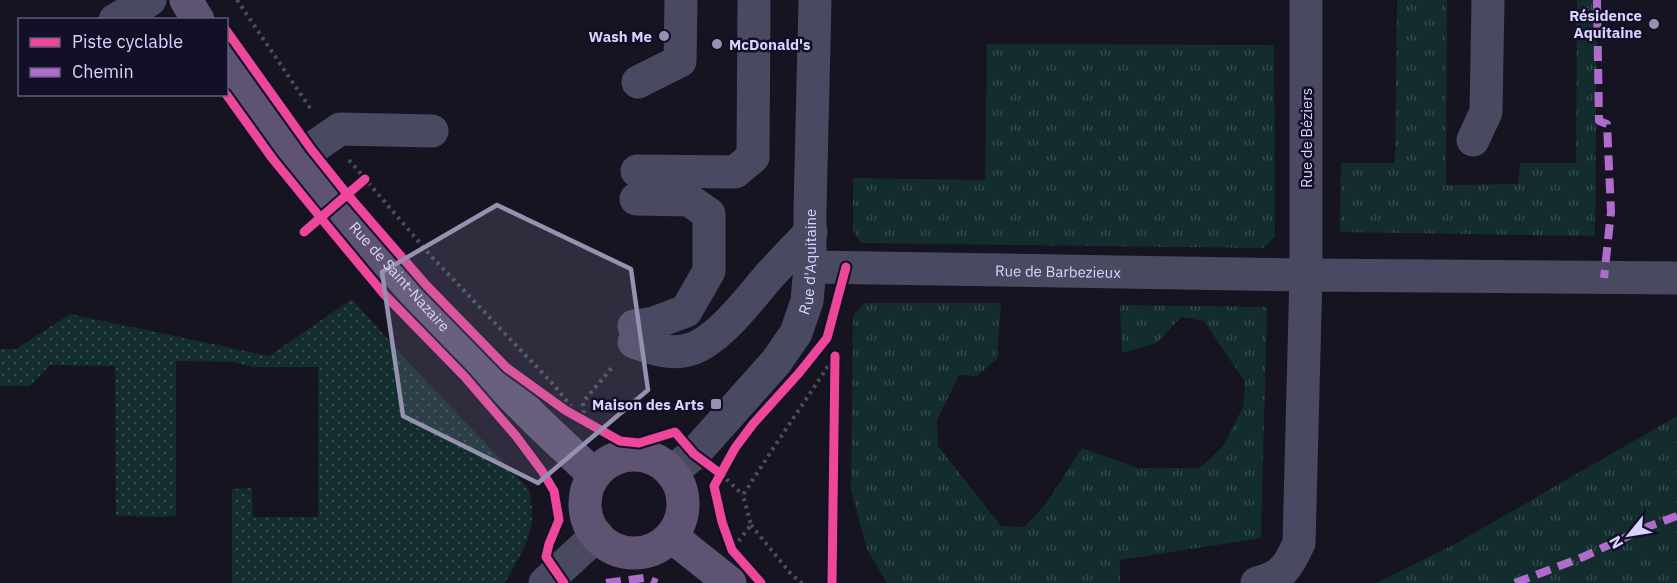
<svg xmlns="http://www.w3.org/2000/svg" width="1677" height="583" font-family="'IBM Plex Sans',sans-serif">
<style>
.grass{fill:url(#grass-tufts)}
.park{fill:url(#park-dots)}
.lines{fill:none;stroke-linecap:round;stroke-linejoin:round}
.path{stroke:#44505f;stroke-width:4;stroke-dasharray:3 4.5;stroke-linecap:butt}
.minor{stroke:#4a4962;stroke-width:33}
.major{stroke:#5e5373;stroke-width:33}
.quiet{stroke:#b06ccc;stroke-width:8;stroke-dasharray:15 8;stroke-linecap:butt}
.cycleway-casing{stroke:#130f26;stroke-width:13}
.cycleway{stroke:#ed469a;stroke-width:9}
.marked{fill:#9591b1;fill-opacity:0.2;stroke:#9591b1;stroke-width:4.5;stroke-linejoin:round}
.poi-dot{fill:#9591b1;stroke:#130f26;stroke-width:2}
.labels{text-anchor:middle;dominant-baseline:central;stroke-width:5;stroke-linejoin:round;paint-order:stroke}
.poi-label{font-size:15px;font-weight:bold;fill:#d9d4ff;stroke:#130f26;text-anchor:end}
.street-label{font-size:15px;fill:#d9d4ff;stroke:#130f26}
</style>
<defs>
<pattern id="grass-tufts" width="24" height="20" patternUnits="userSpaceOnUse" patternTransform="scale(1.5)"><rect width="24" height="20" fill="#132c2d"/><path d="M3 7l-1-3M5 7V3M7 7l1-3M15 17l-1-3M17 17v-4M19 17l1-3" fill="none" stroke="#354a4c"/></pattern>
<pattern id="park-dots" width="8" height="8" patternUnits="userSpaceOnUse" patternTransform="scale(1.5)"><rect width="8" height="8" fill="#132c2d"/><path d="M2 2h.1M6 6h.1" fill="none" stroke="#354a4c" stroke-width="1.8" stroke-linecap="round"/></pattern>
</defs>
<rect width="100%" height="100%" fill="#161421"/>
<!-- grass -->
<g class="grass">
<path d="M1397 0H1447L1446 185 1518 184 1520 163H1576L1577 0H1597L1595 236 1340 232 1341 163H1395Z"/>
<path d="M987 44 1274 45 1275 237 1263 248 861 243 853 230V178L985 180Z"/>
<path d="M865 303H1001L997 359 977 376 959 375 937 420 938 446 1001 526 1024 527 1045 505 1082 448 1138 468H1200L1224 445 1243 407 1245 382 1204 321 1181 317 1157 343 1122 353 1120 305 1267 307 1261 538 1120 560V583H887L867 549 851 490 853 316Z"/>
<path d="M1677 416V583H1376L1455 544Z"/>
</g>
<!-- park -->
<path class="park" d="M352 299 408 362 529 489C539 531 524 548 505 583H232V489L252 488 253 517H318V367H253L233 362 176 361V516L164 517 116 516 115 366 50 365 30 386H0V349H16L70 314 269 356Z"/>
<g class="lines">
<!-- path -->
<g class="path">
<path d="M237 0 312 111"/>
<path d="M349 160 431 256 552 383 571 406"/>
<path d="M584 421 583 402 614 365"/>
<path d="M721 474 743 495"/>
<path d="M751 525 791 574 802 583"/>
<path d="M734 547 751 525 743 495 774 447 835 356"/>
<path d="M632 580 635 583"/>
</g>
<!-- minor -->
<g class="minor">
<path d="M115 20 150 0"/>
<path d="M638 82 680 61 681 0"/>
<path d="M1473 140 1486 112 1488 0"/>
<path d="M298 158 340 129 432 131"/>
<path d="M637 171 735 172 753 157 754 0"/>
<path id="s1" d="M810 267 1306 275V0"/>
<path d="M634 326 654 323 686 311 709 271V214L689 200 636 199"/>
<path d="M634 342C651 348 669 355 688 350 717 343 750 298 769 276 783 261 797 246 811 232"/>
<path id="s2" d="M671 472 694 454 776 362 796 333 807 301 810 267V210L815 0"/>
<path d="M545 583 597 535"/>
<path d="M1257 583C1283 576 1288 567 1299 543L1306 275 1677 278"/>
</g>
<!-- major -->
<g class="major">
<path d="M186 0 198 20"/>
<path id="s3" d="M226 60 323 191 460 343 537 421 594 475"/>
<circle cx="634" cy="504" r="49"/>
<path d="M671 536 730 583"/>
</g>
<!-- quiet -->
<g class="quiet">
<path d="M1597 0 1599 121 1607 124 1611 212 1604 278"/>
<path d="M606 583 644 578 657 583"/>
<path d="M1515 583 1583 557 1650 526 1677 516"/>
</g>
<defs>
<g id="cycleway">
<path d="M226 30 311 149 347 194 426 285 507 368 565 410 620 441 639 443 675 432 694 454 721 474"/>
<path d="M226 94 272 158 320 217 383 293 464 376 516 436 542 471 554 491 559 520 549 544 546 557 564 583"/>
<path d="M304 232 365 179"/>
<path d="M761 583 732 550 722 522 714 486 735 448 753 424 799 373 827 338 846 267"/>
<path d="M832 583 835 356"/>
</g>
</defs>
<!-- cycleway casing -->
<use href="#cycleway" class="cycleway-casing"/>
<!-- cycleway -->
<use href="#cycleway" class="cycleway"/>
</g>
<!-- marked area -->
<path class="marked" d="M497 205 631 269 648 390 538 483 403 416 382 272Z"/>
<!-- markers -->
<g class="poi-dot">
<circle cx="1654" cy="24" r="6"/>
<circle cx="664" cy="36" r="6"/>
<circle cx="717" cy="44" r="6"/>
<rect x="710" y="398" width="12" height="12" rx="3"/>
</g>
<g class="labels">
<!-- poi labels -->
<g class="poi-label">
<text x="1642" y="15">Résidence<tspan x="1642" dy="17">Aquitaine</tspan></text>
<text x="652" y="36">Wash Me</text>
<text x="729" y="44" text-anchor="start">McDonald's</text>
<text x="704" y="404">Maison des Arts</text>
</g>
<!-- street labels -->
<g class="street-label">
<text transform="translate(1306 138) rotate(-90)">Rue de Béziers</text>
<text stroke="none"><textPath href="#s2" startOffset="261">Rue d'Aquitaine</textPath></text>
<text stroke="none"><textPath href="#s1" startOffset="248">Rue de Barbezieux</textPath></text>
<text stroke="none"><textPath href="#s3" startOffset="278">Rue de Saint-Nazaire</textPath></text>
</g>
</g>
<!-- legend -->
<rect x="18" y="18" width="210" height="78" fill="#130f26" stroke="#625e7d" stroke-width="1.5"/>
<rect x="30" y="38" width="30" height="9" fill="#ed469a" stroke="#625e7d" stroke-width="1.5"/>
<text x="72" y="48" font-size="18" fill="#d9d4ff">Piste cyclable</text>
<rect x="30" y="68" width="30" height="9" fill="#b06ccc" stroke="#625e7d" stroke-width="1.5"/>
<text x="72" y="78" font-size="18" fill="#d9d4ff">Chemin</text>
<!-- north arrow -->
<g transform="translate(1629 535) rotate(240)" stroke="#130f26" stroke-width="4.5" paint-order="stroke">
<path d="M0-4.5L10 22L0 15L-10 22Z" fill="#d9d4ff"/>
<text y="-9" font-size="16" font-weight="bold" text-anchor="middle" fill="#d9d4ff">N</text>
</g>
</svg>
